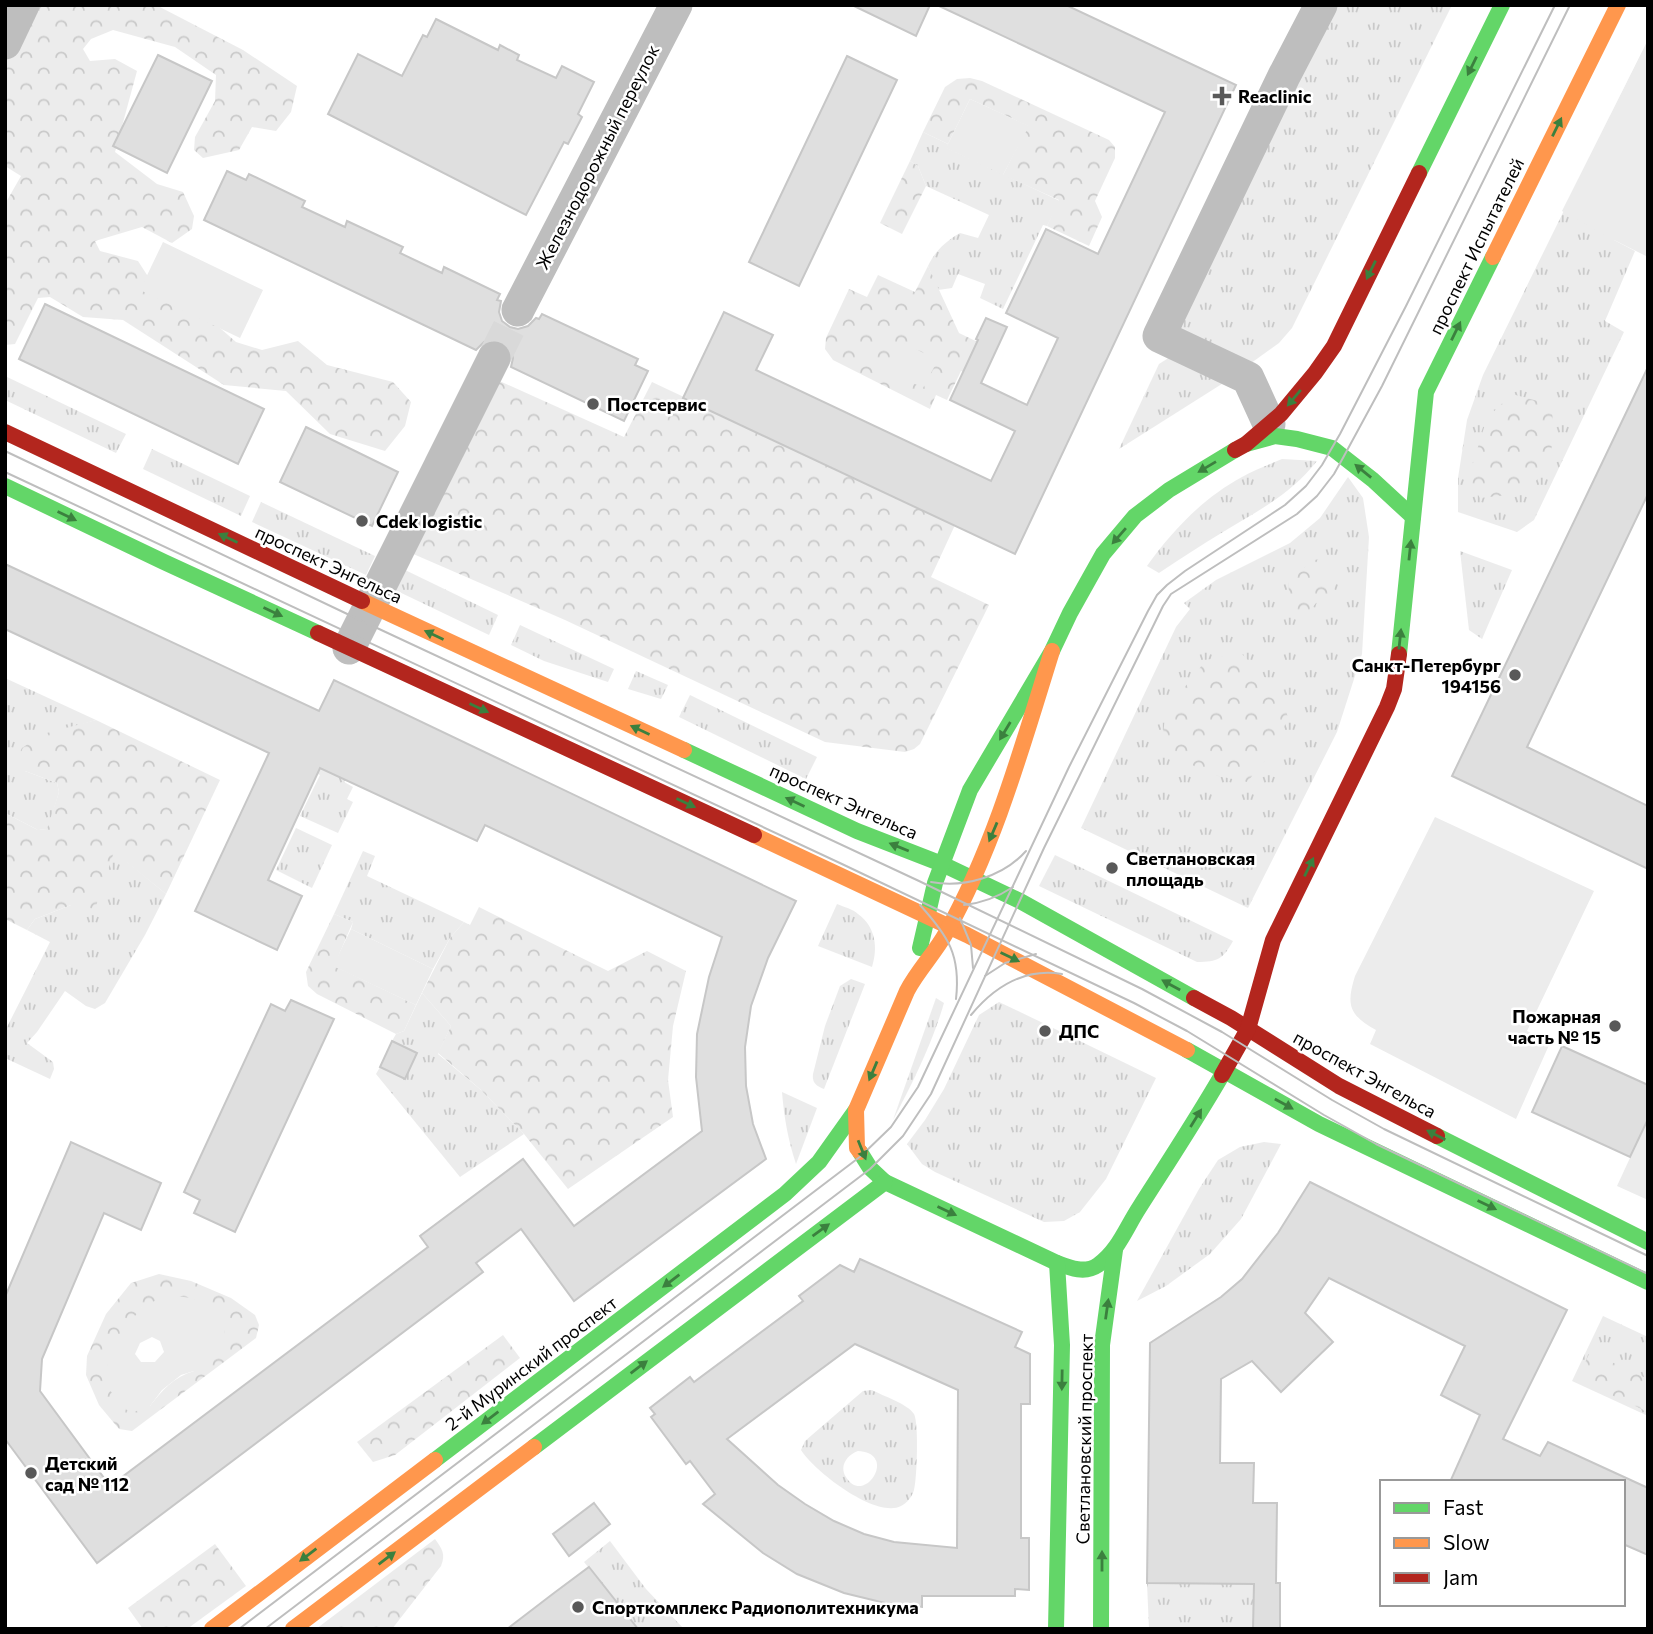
<svg xmlns="http://www.w3.org/2000/svg" width="1653" height="1634" font-family="Commissioner,sans-serif">
<style>
.grass{fill:url(#grass-tufts);fill-rule:evenodd}
.forest{fill:url(#forest-crowns);fill-rule:evenodd}
.park{fill:#ececec;fill-rule:evenodd}
.building{fill:#dfdfdf;stroke:#c7c7c7;stroke-width:2;fill-rule:evenodd}
.lines{fill:none;stroke-linecap:round;stroke-linejoin:round}
.street-tunnel{stroke:#d9d9d9;stroke-width:33;stroke-dasharray:33 17;stroke-linecap:butt}
.street{stroke:#bebebe;stroke-width:33}
.fast{stroke:#63d668;stroke-width:16}
.slow{stroke:#ff974d;stroke-width:16}
.jam{stroke:#b3261e;stroke-width:16}
.tram{stroke:#bebebe;stroke-width:2}
.oneway{fill:#3b803e}
.poi-dot{fill:#595959;stroke:#fff;stroke-width:2.5}
.labels{text-anchor:middle;dominant-baseline:central;stroke-width:5;stroke-linejoin:round;paint-order:stroke}
.poi-label{font-size:18px;font-weight:bold;fill:#000;stroke:#fff;text-anchor:start}
.street-label{font-size:18px;fill:#000;stroke:#fff}
</style>
<defs>
<pattern id="grass-tufts" width="24" height="20" patternUnits="userSpaceOnUse" patternTransform="scale(1.75)"><rect width="24" height="20" fill="#ececec"/><path d="M3 7l-1-3M5 7V3M7 7l1-3M15 17l-1-3M17 17v-4M19 17l1-3" fill="none" stroke="#c9c9c9"/></pattern>
<pattern id="forest-crowns" width="20" height="18" patternUnits="userSpaceOnUse" patternTransform="scale(1.75)"><rect width="20" height="18" fill="#ececec"/><path d="M2 6a3 3 0 1 1 6 0M12 15a3 3 0 1 1 6 0" fill="none" stroke="#c9c9c9"/></pattern>
</defs>
<rect width="100%" height="100%" fill="#fff"/>
<!-- grass -->
<g class="grass">
<path d="M1336 5H1452L1292 328 1279 343 1247 366 1175 332Z"/>
<path d="M1648 40 1614 240 1635 251 1605 321 1624 332 1534 520 1517 532 1458 512V478L1467 420 1483 375Z"/>
<path d="M923 132 948 144 947 148 1060 201 1047 226 1043 225 1003 309 980 298 985 284 958 274 952 288 938 290 928 266C935 251 946 241 960 233L978 238 989 215 926 186 918 166 910 161Z"/>
<path d="M1170 357 1225 382 1119 449 1159 364Z"/>
<path d="M5 376 126 434 116 453 5 400Z"/>
<path d="M152 449 250 496 241 516 143 469Z"/>
<path d="M1282 459 1317 461C1290 495 1259 510 1223 532 1201 545 1180 559 1159 573L1147 566C1172 531 1203 498 1242 477 1254 470 1268 465 1282 459Z"/>
<path d="M1348 477 1363 498 1369 537 1362 654 1337 732 1248 908 1081 828 1176 627 1190 609 1184 603 1216 580 1290 543 1320 518Z"/>
<path d="M261 502 375 556 366 575 252 522Z"/>
<path d="M1460 551 1512 570 1482 639 1469 630Z"/>
<path d="M403 569 498 615 489 635 393 589Z"/>
<path d="M520 625 614 669 608 682 544 661 511 645Z"/>
<path d="M636 671 668 685 661 699 628 689Z"/>
<path d="M5 678 96 720 73 727 25 771 57 783 59 792 48 829 38 830 5 813Z"/>
<path d="M690 695 817 757 806 779 679 717Z"/>
<path d="M322 751 352 766 344 782 353 787 347 799 353 802 338 833 300 816 320 775 312 771Z"/>
<path d="M296 828 332 845 312 888 276 870Z"/>
<path d="M114 851 166 894 145 935 105 1003 95 1009 86 1006 65 991 37 1032 27 1043 53 1062 54 1069 50 1079 5 1058V1031L50 942 27 930 35 919 71 905Z"/>
<path d="M363 851 375 856 367 876 464 922 450 938 433 969 351 929 353 922 334 914Z"/>
<path d="M1055 855 1233 941C1223 959 1218 962 1197 962L1039 886Z"/>
<path d="M837 904C844 907 853 909 858 914 876 927 878 948 872 967L818 946Z"/>
<path d="M851 979 865 984 824 1089C816 1086 812 1083 813 1074L825 1026 840 986Z"/>
<path d="M422 993 451 1026 438 1054 481 1090 524 1134 460 1177 376 1074 380 1067 405 1078 417 1053 392 1041 396 1034 404 1031Z"/>
<path d="M936 998 944 1003C932 1044 913 1082 893 1120Z"/>
<path d="M999 1002 1043 1023 1038 1034 1048 1038 1053 1028 1156 1078 1106 1179 1080 1212 1064 1221 1044 1222 935 1172 922 1164 907 1144 925 1120 944 1089 979 1015Z"/>
<path d="M782 1092 817 1108 796 1164C788 1140 784 1117 782 1092Z"/>
<path d="M1264 1142 1281 1144 1241 1219 1210 1254 1166 1286 1137 1301 1199 1189 1218 1160 1240 1147Z"/>
<path d="M1603 1316 1648 1337V1416L1572 1381Z"/>
<path d="M872 1390C883 1396 908 1404 914 1414 919 1423 917 1480 914 1490 912 1497 907 1503 901 1506 876 1519 814 1471 801 1450L805 1441 856 1397 863 1391ZM858 1451C899 1453 864 1507 846 1477 839 1466 847 1455 858 1451Z"/>
<path d="M610 1541 646 1589 684 1629H638L584 1562Z"/>
<path d="M1147 1583 1254 1584 1253 1629H1149Z"/>
</g>
<!-- forest -->
<g class="forest">
<path d="M5 5H156L243 50 297 86 291 112 276 131 252 127 239 150 203 158 194 150 195 137 215 101 216 75 175 47 113 30 91 39 83 49 90 61 115 59 137 71 115 152 157 184 183 192 194 216 192 229 172 243 142 227 95 241 100 251 138 261 158 292 196 307 236 342 262 350 298 341 327 365 393 382 411 402 405 426 385 451 330 434 286 391 224 385 123 320 83 317 50 297 38 298 15 344 5 345V204L21 176 5 166Z"/>
<path d="M970 78 982 81 1109 140 1115 147V158L1095 201 1102 217 1089 246 1047 226 1059 200 1003 175 1028 126 970 99 948 144 923 132 945 87 957 79Z"/>
<path d="M910 161 918 166 926 186 902 234 880 223Z"/>
<path d="M928 266 959 333 988 347 974 377 961 371 947 400 936 395 930 409 833 360 825 349 826 338 849 289 867 297 878 275 915 292Z"/>
<path d="M495 379 624 437 652 382 955 525 931 577 989 605 920 744 914 749 905 752 825 742 565 620 411 553Z"/>
<path d="M1512 394 1552 405 1553 434 1550 462 1527 493 1480 498 1468 479 1487 418Z"/>
<path d="M1323 559 1331 573 1335 592 1327 601 1316 603 1306 616 1299 613 1285 616 1276 604 1280 595 1289 591 1288 571 1303 569 1312 560Z"/>
<path d="M1241 653 1279 692 1288 717 1276 748 1247 782 1218 776 1194 766 1162 741 1166 711 1206 660Z"/>
<path d="M96 720 220 780 166 894 114 852 95 909 71 905 35 919 27 930 5 919V813L38 830 47 829 59 792 57 783 25 771 16 760 22 748 43 734Z"/>
<path d="M479 907 608 971 647 951 686 971 673 1026 668 1080 673 1117 568 1189 524 1134 481 1090 438 1053 451 1026 422 993 450 938 464 922 470 925Z"/>
<path d="M334 914 353 922 334 966 416 1005 404 1031 396 1034 317 994 308 986 306 972Z"/>
<path d="M159 1274 191 1281 231 1298 255 1315 259 1325 256 1338 132 1431 119 1429 99 1405 86 1375 87 1356 106 1314 131 1283ZM142 1307 194 1371C174 1377 162 1390 150 1406L119 1404Z"/>
<path d="M503 1335 520 1358 395 1455 373 1462 357 1442Z"/>
<path d="M1590 1352 1648 1379V1412L1577 1379Z"/>
<path d="M435 1539C442 1549 446 1554 441 1566L392 1629H316Z"/>
<path d="M215 1544 246 1586 187 1629H143L128 1608Z"/>
</g>
<!-- park -->
<g class="park">
<path d="M1648 40V257L1614 240 1562 211Z"/>
<path d="M970 99 1029 126 1003 175 946 148Z"/>
<path d="M163 242 263 290 240 338 140 290Z"/>
<path d="M901 342 938 360 923 388 887 370Z"/>
<path d="M1435 817 1594 891 1527 1031 1550 1043 1516 1119 1370 1044 1376 1030C1349 1015 1346 1005 1355 976Z"/>
<path d="M351 929 433 969 416 1005 333 966Z"/>
<path d="M1648 1119V1200L1617 1186Z"/>
<path d="M165 1296C195 1297 201 1298 223 1318L225 1334 215 1355 194 1371 181 1375 162 1390 150 1406 131 1413 119 1404 110 1390 107 1363 121 1334 142 1307ZM152 1337 160 1341 164 1352 155 1362H141L135 1354 140 1343Z"/>
</g>
<!-- building -->
<g class="building">
<path d="M852 5H930L916 36Z"/>
<path d="M937 5H1066L1236 85 1015 554 683 398 724 312 773 335 756 370 991 481 1015 431 950 400 978 340 976 339 986 318 1007 327 981 383 1027 405 1058 338 1006 313 1046 229 1098 254 1165 112Z"/>
<path d="M436 19 498 50 500 45 519 55 517 60 556 78 562 66 594 82 578 114 582 117 568 144 564 142 526 215 328 114 358 54 402 76 423 35 427 37Z"/>
<path d="M158 55 212 81 167 173 113 146Z"/>
<path d="M847 56 897 80 799 286 749 262Z"/>
<path d="M227 171 246 180 249 174 305 201 302 207 345 227 347 221 403 247 400 253 442 273 444 267 500 294 497 300 501 301 499 312 502 321 510 327 518 329 528 326 536 318 539 319 542 314 638 359 635 365 648 371 624 421 511 367 513 358 510 348 502 341 494 339 484 342 476 350 204 220Z"/>
<path d="M45 304 264 409 238 464 19 359Z"/>
<path d="M1648 367V494L1527 747 1648 806V869L1452 776Z"/>
<path d="M306 427 398 472 372 526 280 482Z"/>
<path d="M5 564 319 711 334 680 796 901 768 958 751 1006 745 1047 746 1086 753 1124 766 1159 574 1301 521 1229 476 1263 483 1272 97 1563 5 1439V1297L71 1142 161 1183 141 1230 104 1213 42 1359 40 1391 110 1486 428 1247 420 1236 523 1159 574 1226 702 1131 696 1077 697 1034 709 977 722 937 485 825 477 841 320 768 268 880 302 896 277 950 195 911 269 753 5 629Z"/>
<path d="M291 1000 334 1019 235 1232 194 1213 200 1200 184 1192 271 1004 285 1011Z"/>
<path d="M392 1041 417 1053 405 1079 380 1067Z"/>
<path d="M1562 1046 1648 1085V1119L1630 1157 1532 1112Z"/>
<path d="M1310 1182 1567 1310 1503 1439 1540 1456 1548 1442 1648 1488V1555L1623 1544V1482H1450L1480 1415 1441 1395 1465 1346 1329 1278 1305 1313 1333 1342 1281 1392 1252 1361 1221 1379 1220 1463H1254L1253 1503H1277L1276 1583H1280V1629H1253L1254 1584 1147 1583 1150 1343 1221 1297 1242 1279 1278 1233Z"/>
<path d="M860 1259 1022 1332 1015 1347 1030 1354V1404H1021V1538H1029V1590L1015 1589V1596H922V1607L885 1603 844 1593 797 1574 763 1553 703 1504 715 1494 690 1461 686 1464 651 1417 655 1414 650 1408 690 1377 694 1382 803 1301 799 1296 840 1265 854 1272ZM855 1344 958 1390 957 1548 894 1542 864 1534 834 1521 805 1504 778 1485 727 1439Z"/>
<path d="M594 1503 610 1524 569 1556 553 1534Z"/>
<path d="M589 1567 638 1629H507L554 1593Z"/>
</g>
<g class="lines">
<!-- street-tunnel -->
<path class="street-tunnel" d="M494 358 518 310"/>
<!-- street -->
<g class="street">
<path d="M5 43 23 5"/>
<path d="M518 310 676 5"/>
<path d="M1269 424 1248 378 1159 336 1284 76 1321 5"/>
<path d="M349 648 494 358"/>
</g>
<!-- fast -->
<g class="fast">
<path d="M1419 173 1502 5"/>
<path d="M1246 444 1275 436 1297 439 1332 448 1373 480 1413 517"/>
<path d="M5 486 164 562 318 633"/>
<path d="M1399 654 1426 392 1493 257"/>
<path d="M684 750 857 831 942 864 1020 901 1194 998"/>
<path d="M920 948 935 883 970 790 1052 651 1070 613 1103 554 1135 516 1169 490 1235 450"/>
<path d="M1187 1050 1319 1124 1648 1282"/>
<path d="M1437 1136 1648 1242"/>
<path d="M860 1152 870 1168 885 1182 1057 1263C1070 1268 1085 1274 1098 1265 1118 1251 1126 1228 1139 1208 1167 1164 1196 1120 1222 1075"/>
<path d="M534 1447 885 1182"/>
<path d="M435 1460 785 1194 819 1162 856 1110"/>
<path d="M1056 1629 1062 1345 1057 1263"/>
<path d="M1101 1629 1102 1345 1115 1250"/>
</g>
<!-- slow -->
<g class="slow">
<path d="M1493 257 1618 5"/>
<path d="M362 601 684 750"/>
<path d="M754 835 967 935 1187 1050"/>
<path d="M860 1152 857 1148 856 1110 907 991C918 970 935 953 946 933 995 845 1022 747 1052 651"/>
<path d="M212 1629 435 1460"/>
<path d="M293 1629 534 1447"/>
</g>
<!-- jam -->
<g class="jam">
<path d="M5 432 362 601"/>
<path d="M1235 450 1246 444 1281 414 1315 373 1334 346 1419 173"/>
<path d="M318 633 754 835"/>
<path d="M1194 998 1231 1018 1339 1086 1437 1136"/>
<path d="M1222 1075 1248 1029 1273 940 1387 707 1394 689 1399 654"/>
</g>
<!-- tram -->
<g class="tram">
<path d="M5 451 362 621 919 881 1142 989 1222 1032 1332 1100 1384 1129 1648 1256"/>
<path d="M5 472 842 864 1134 1003 1187 1031 1324 1115 1376 1144 1648 1274"/>
<path d="M931 882C964 888 1003 877 1026 851"/>
<path d="M920 905C948 936 961 955 956 999"/>
<path d="M964 905C982 903 998 897 1013 887"/>
<path d="M960 918 971 945 973 968"/>
<path d="M985 976 1005 963 1036 954"/>
<path d="M971 1015C995 986 1025 968 1062 974"/>
<path d="M239 1629 861 1156 891 1127 918 1087 1069 767 1148 611 1157 595 1167 585 1185 571 1285 505 1306 486 1322 465 1340 434 1406 306 1555 5"/>
<path d="M265 1629 870 1169 903 1136 931 1094 1044 848 1163 606 1171 594 1297 514 1317 496 1334 474 1344 456 1382 386 1570 5"/>
</g>
</g>
<!-- one-way arrows -->
<defs><path id="oneway-solid" d="M-6-.8H1V-3.2L6.5 0L1 3.2V.8H-6Z" transform="scale(1.75)"/></defs>
<g class="oneway">
<use href="#oneway-solid" transform="translate(1472 66) rotate(116)"/>
<use href="#oneway-solid" transform="translate(1557 127) rotate(-64)"/>
<use href="#oneway-solid" transform="translate(1371 270) rotate(116)"/>
<use href="#oneway-solid" transform="translate(1456 331) rotate(-64)"/>
<use href="#oneway-solid" transform="translate(1294 398) rotate(130)"/>
<use href="#oneway-solid" transform="translate(1207 467) rotate(149)"/>
<use href="#oneway-solid" transform="translate(1363 471) rotate(-141)"/>
<use href="#oneway-solid" transform="translate(67 516) rotate(26)"/>
<use href="#oneway-solid" transform="translate(1119 536) rotate(131)"/>
<use href="#oneway-solid" transform="translate(228 538) rotate(-155)"/>
<use href="#oneway-solid" transform="translate(1410 550) rotate(-84)"/>
<use href="#oneway-solid" transform="translate(273 612) rotate(25)"/>
<use href="#oneway-solid" transform="translate(434 635) rotate(-155)"/>
<use href="#oneway-solid" transform="translate(1400 639) rotate(-84)"/>
<use href="#oneway-solid" transform="translate(479 708) rotate(25)"/>
<use href="#oneway-solid" transform="translate(640 730) rotate(-155)"/>
<use href="#oneway-solid" transform="translate(1005 731) rotate(121)"/>
<use href="#oneway-solid" transform="translate(795 802) rotate(-155)"/>
<use href="#oneway-solid" transform="translate(686 803) rotate(25)"/>
<use href="#oneway-solid" transform="translate(993 832) rotate(113)"/>
<use href="#oneway-solid" transform="translate(899 847) rotate(-158)"/>
<use href="#oneway-solid" transform="translate(1309 867) rotate(-64)"/>
<use href="#oneway-solid" transform="translate(1010 957) rotate(26)"/>
<use href="#oneway-solid" transform="translate(1171 985) rotate(-151)"/>
<use href="#oneway-solid" transform="translate(873 1071) rotate(113)"/>
<use href="#oneway-solid" transform="translate(1284 1104) rotate(29)"/>
<use href="#oneway-solid" transform="translate(1196 1118) rotate(-58)"/>
<use href="#oneway-solid" transform="translate(1436 1135) rotate(-153)"/>
<use href="#oneway-solid" transform="translate(862 1150) rotate(68)"/>
<use href="#oneway-solid" transform="translate(1487 1205) rotate(26)"/>
<use href="#oneway-solid" transform="translate(947 1211) rotate(25)"/>
<use href="#oneway-solid" transform="translate(821 1230) rotate(-36)"/>
<use href="#oneway-solid" transform="translate(671 1281) rotate(143)"/>
<use href="#oneway-solid" transform="translate(1107 1309) rotate(-82)"/>
<use href="#oneway-solid" transform="translate(639 1367) rotate(-37)"/>
<use href="#oneway-solid" transform="translate(1062 1380) rotate(91)"/>
<use href="#oneway-solid" transform="translate(490 1418) rotate(143)"/>
<use href="#oneway-solid" transform="translate(308 1555) rotate(143)"/>
<use href="#oneway-solid" transform="translate(387 1558) rotate(-37)"/>
<use href="#oneway-solid" transform="translate(1102 1561) rotate(-90)"/>
</g>
<!-- markers -->
<g class="poi-dot">
<path d="M1218.5 85.5h7v7h7v7h-7v7h-7v-7h-7v-7h7z"/>
<circle cx="593" cy="404" r="7"/>
<circle cx="362" cy="521" r="7"/>
<circle cx="1515" cy="675" r="7"/>
<circle cx="1112" cy="868" r="7"/>
<circle cx="1615" cy="1026" r="7"/>
<circle cx="1045" cy="1031" r="7"/>
<circle cx="31" cy="1473" r="7"/>
<circle cx="578" cy="1607" r="7"/>
</g>
<g class="labels">
<!-- poi labels -->
<g class="poi-label">
<text x="1238" y="96">Reaclinic</text>
<text x="607" y="404">Постсервис</text>
<text x="376" y="521">Cdek logistic</text>
<text x="1501" y="665" text-anchor="end">Санкт-Петербург<tspan x="1501" dy="21">194156</tspan></text>
<text x="1126" y="858">Светлановская<tspan x="1126" dy="21">площадь</tspan></text>
<text x="1601" y="1016" text-anchor="end">Пожарная<tspan x="1601" dy="21">часть № 15</tspan></text>
<text x="1059" y="1031">ДПС</text>
<text x="45" y="1463">Детский<tspan x="45" dy="21">сад № 112</tspan></text>
<text x="592" y="1607">Спорткомплекс Радиополитехникума</text>
</g>
<!-- street labels -->
<g class="street-label">
<text transform="translate(597 157) rotate(-63)">Железнодорожный переулок</text>
<text transform="translate(1476 246) rotate(-64)">проспект Испытателей</text>
<text transform="translate(329 564) rotate(25)">проспект Энгельса</text>
<text transform="translate(844 801) rotate(24)">проспект Энгельса</text>
<text transform="translate(1365 1074) rotate(29)">проспект Энгельса</text>
<text transform="translate(531 1363) rotate(-37)">2-й Муринский проспект</text>
<text transform="translate(1084 1439) rotate(-89)">Светлановский проспект</text>
</g>
</g>
<!-- border -->
<rect width="1653" height="1634" fill="none" stroke="#000000" stroke-width="14"/>
<!-- legend -->
<rect x="1380" y="1480" width="245" height="126" fill="#ffffff" stroke="#999999" stroke-width="2"/>
<rect x="1394" y="1503" width="35" height="10" fill="#63d668" stroke="#999999" stroke-width="2"/>
<text x="1443" y="1515" font-size="21" fill="#000000">Fast</text>
<rect x="1394" y="1538" width="35" height="10" fill="#ff974d" stroke="#999999" stroke-width="2"/>
<text x="1443" y="1550" font-size="21" fill="#000000">Slow</text>
<rect x="1394" y="1573" width="35" height="10" fill="#b3261e" stroke="#999999" stroke-width="2"/>
<text x="1443" y="1585" font-size="21" fill="#000000">Jam</text>
</svg>
